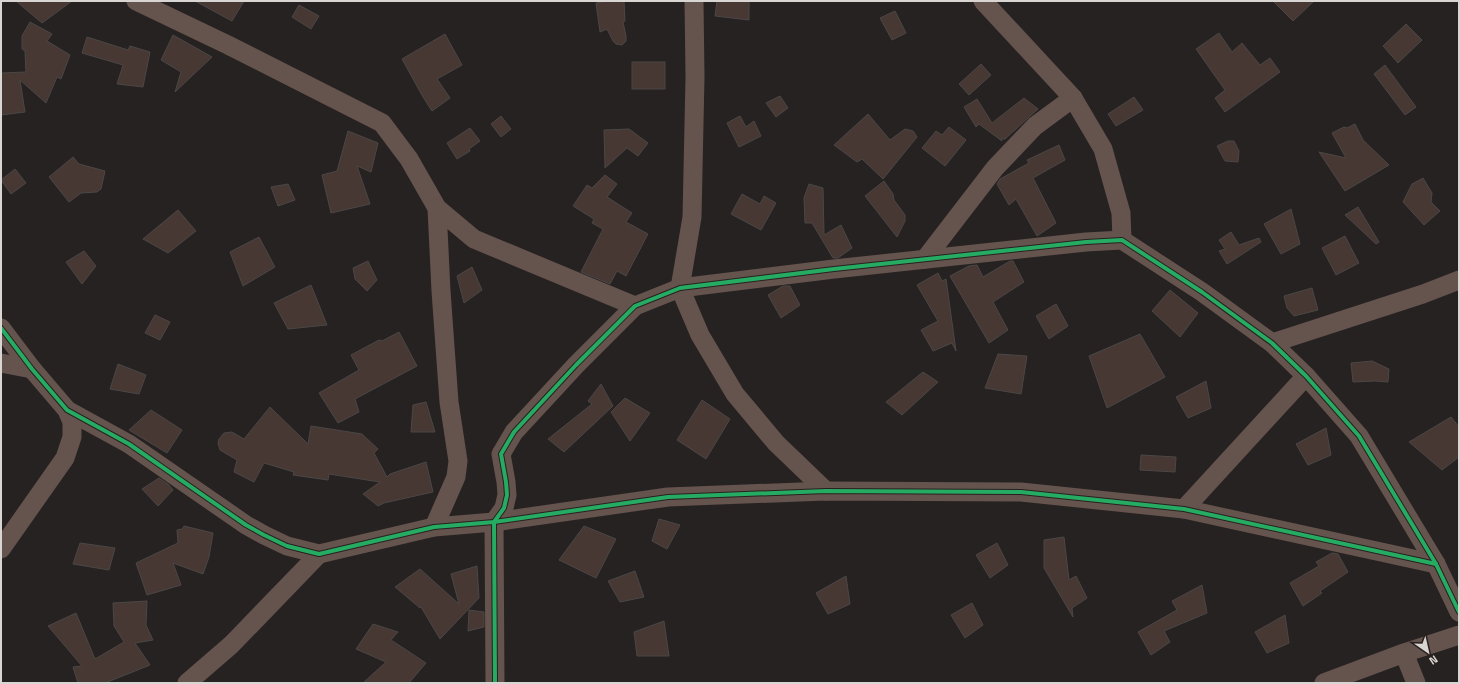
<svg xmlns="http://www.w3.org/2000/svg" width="1460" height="684" font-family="'Titillium Web',sans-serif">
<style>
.building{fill:#473833;stroke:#4a4746}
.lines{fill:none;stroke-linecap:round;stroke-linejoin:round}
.minor{stroke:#65534e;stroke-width:19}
.cycleway-casing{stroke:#28211f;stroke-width:6}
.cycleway{stroke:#26ab63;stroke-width:4}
</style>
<rect width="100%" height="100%" fill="#262221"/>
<!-- building -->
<g class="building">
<path d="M16 1H72L42 23Z"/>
<path d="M195 1H244L232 21Z"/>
<path d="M608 1H624L625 21 623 22 626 36V41L622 45 616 44 613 41 607 29 600 32 596 3Z"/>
<path d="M717 1H749V20L715 16Z"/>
<path d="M1273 1H1314L1293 21Z"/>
<path d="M299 5 319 16 311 29 292 17Z"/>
<path d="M895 11 906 33 892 40 880 18Z"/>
<path d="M30 22 52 34 47 41 70 55 61 79 57 77 46 103 20 80 25 112 1 115V73L26 72 25 51 22 49V36Z"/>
<path d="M1406 24 1422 40 1398 63 1383 46Z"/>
<path d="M1219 33 1232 52 1242 43 1260 65 1270 58 1280 72 1225 112 1215 98 1225 90 1196 49Z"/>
<path d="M445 34 462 65 437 79 450 98 432 111 423 97 402 59Z"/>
<path d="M173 35 212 57 175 92 181 72 161 60Z"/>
<path d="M87 37 128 50 130 46 150 52 143 87 117 84 123 65 82 53Z"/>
<rect x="632" y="62" width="33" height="27"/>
<path d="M981 64 991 75 969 95 959 84Z"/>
<path d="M1385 65 1416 107 1405 115 1374 74Z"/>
<path d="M780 96 788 108 776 117 766 103Z"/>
<path d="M1134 97 1143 110 1116 126 1108 114Z"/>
<path d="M1024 98 1038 109 1005 139H1001L1002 141 979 124 976 127 964 107 977 99 992 123Z"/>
<path d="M868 114 890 140 905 129 913 131 917 137 883 179 862 159 857 162 834 145Z"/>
<path d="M501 116 511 129 501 137 491 124Z"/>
<path d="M740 116 746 127 754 121 761 136 739 147 727 123Z"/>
<path d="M1355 124 1363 140 1389 165 1345 191 1319 152 1346 158 1332 133 1344 127 1347 128Z"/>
<path d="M949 127 966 140 945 166 922 148 936 131 942 135Z"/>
<path d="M470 128 480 141 469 149 470 151 457 159 447 143Z"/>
<path d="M629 129 648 143 638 156 627 148 605 168 604 130Z"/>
<path d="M348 131 378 143 371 172 357 166 370 204 331 213 322 175 337 171Z"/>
<path d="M1228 141H1234L1239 151 1238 162 1225 161 1217 146Z"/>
<path d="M1059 145 1065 160 1033 178 1056 223 1037 236 1016 199 1009 205 997 184 1000 179 1029 163 1027 160Z"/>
<path d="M73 157 79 164 105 171 101 189 97 192 81 193 69 202 49 177Z"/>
<path d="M15 169 26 183 11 194 1 180Z"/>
<path d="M605 175 617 184 607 197 632 213 626 222 648 234 626 276 617 271 610 284 581 272 603 229 592 223 594 219 573 206 587 185 592 188Z"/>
<path d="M1423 178 1432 193 1431 202 1440 211 1424 225 1403 202 1412 184Z"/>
<path d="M884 181 893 194 894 200 905 215V221L897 237 865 196Z"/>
<path d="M288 184 295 200 278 206 271 187Z"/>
<path d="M809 184 823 188 824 235 841 225 852 248 838 258H833L812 223H805L804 198Z"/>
<path d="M742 194 760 204 764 196 776 203 761 230 731 214Z"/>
<path d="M1358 207 1379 242 1376 244 1345 215Z"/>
<path d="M1291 209 1300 244 1281 254 1264 224Z"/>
<path d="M178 210 196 231 168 253 143 239Z"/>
<path d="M1231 232 1239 245 1259 238 1261 242 1227 264 1219 251 1225 249 1219 240Z"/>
<path d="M1345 236 1359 263 1336 275 1322 248Z"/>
<path d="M259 237 275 267 243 286 230 252Z"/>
<path d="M84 251 96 266 82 284 66 262Z"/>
<path d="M368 261 377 280 367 291 355 279 353 268Z"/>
<path d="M1010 261H1013L1024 282 993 302 1008 330 989 343 950 276 969 266 977 265 983 277Z"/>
<path d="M472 267 482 290 464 303 457 276Z"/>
<path d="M938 273 942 281 946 279 956 351 952 343 933 351 921 330 938 321 917 285Z"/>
<path d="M311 285 327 325 288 329 274 303Z"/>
<path d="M783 286H790L800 305 781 318 768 295Z"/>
<path d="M1312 288 1318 310 1294 316 1287 308 1284 296Z"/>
<path d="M1170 290 1198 313 1180 337 1152 311Z"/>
<path d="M1056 304 1068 326 1049 339 1036 316Z"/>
<path d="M155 315 170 322 160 340 145 333Z"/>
<path d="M399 332 417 366 355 399 359 412 338 423 319 393 359 370 351 355 379 340 382 341Z"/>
<path d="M1140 334 1165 377 1107 408 1089 356Z"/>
<path d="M998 354 1027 356 1021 394 985 388Z"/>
<path d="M1372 361 1389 369 1388 382 1375 381 1353 382 1351 363Z"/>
<path d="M118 364 146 375 139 394 110 389Z"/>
<path d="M923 372 938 382 902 415 886 402Z"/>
<path d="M1206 381 1211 408 1188 418 1176 397Z"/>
<path d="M601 384 613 406 564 452 548 439 592 404 588 401Z"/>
<path d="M625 398 650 413 630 441 611 412Z"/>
<path d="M702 400 730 419 706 459 677 440Z"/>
<path d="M426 402 435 432H411L413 405Z"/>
<path d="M270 407 308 444 311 426 362 434 378 449 374 453 387 477 390 474 426 462 433 492 384 503 378 506 363 494 380 482 329 474 328 480 293 475 294 472 264 463 254 482 234 472 237 460 220 450 218 443 219 439 224 433 232 432 244 439Z"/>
<path d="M151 410 182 430 167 453 129 430Z"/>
<path d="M1451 417 1459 427V457L1442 470 1409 442Z"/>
<path d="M1326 428 1331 455 1308 465 1296 444Z"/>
<path d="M1141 455 1176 457 1175 472 1140 470Z"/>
<path d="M159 478 168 484 173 490 158 506 142 489Z"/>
<path d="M659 519 680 525 667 549 652 541Z"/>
<path d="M184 526 213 533 209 557 203 574 173 563 181 585 147 595 136 563 178 543 177 530 182 529Z"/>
<path d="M584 526 616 539 596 578 559 560Z"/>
<path d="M1064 537 1069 580 1076 576 1087 598 1072 608 1073 617 1044 568V540Z"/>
<path d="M80 543 115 548 109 570 73 564Z"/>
<path d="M997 543 1008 565 990 578 976 555Z"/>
<path d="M1332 553 1338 554 1348 572 1320 591 1322 593 1303 606 1290 583 1319 566 1316 562Z"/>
<path d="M477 566 479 598 440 639 421 607 420 608 395 587 420 569 459 604 451 574Z"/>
<path d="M635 571 644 597 620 602 608 581Z"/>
<path d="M846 576 850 604 828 614 816 593Z"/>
<path d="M1202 585 1207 613 1164 631 1170 642 1151 655 1138 632 1177 610 1172 601Z"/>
<path d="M147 601 146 625 153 640 135 643 150 665 105 683H78L73 667 82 666 48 626 76 613 95 659 124 642 114 626 113 603Z"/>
<path d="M972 603 983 625 965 638 951 615Z"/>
<path d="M469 610 484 612V627L468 631Z"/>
<path d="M1285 615 1289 643 1267 653 1255 632Z"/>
<path d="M664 621 669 656H637L634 632Z"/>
<path d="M373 624 398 632 391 640 426 663 409 683H363L386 662 356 649Z"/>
</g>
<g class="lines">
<!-- minor -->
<g class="minor">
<path d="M136 1 228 45 382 123 409 159 437 208 474 239 635 306"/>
<path d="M694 1 695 77 692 217 680 288 700 335 735 394 776 443 826 491"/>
<path d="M983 1 1073 98 1103 149 1121 213 1122 240"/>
<path d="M925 259 995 168 1035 126 1073 98"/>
<path d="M1 328 32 369 67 410 129 444 246 525 264 535 287 546 319 554 434 527 494 522 668 497 826 491 1021 492 1184 509 1436 564"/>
<path d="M1272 343 1423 294 1459 280"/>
<path d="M1 363 32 369"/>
<path d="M1184 509 1306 376"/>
<path d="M434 527 456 477 458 461 449 402 441 291 437 208"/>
<path d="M1 549 65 458 72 437V422L67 410"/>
<path d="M1404 653 1416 683"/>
<path d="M187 683 231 645 319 554"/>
<path d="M495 683 494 522 504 508 507 495 506 482 501 454 514 432 576 365 635 306 680 288 834 269 1086 242 1122 240 1202 292 1272 343 1306 376 1359 436 1436 564 1459 612"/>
<path d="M1324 683 1404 653 1459 635"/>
</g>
<defs>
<g id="cycleway">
<path d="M1 328 32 369 67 410 129 444 246 525 264 535 287 546 319 554 434 527 494 522 668 497 826 491 1021 492 1184 509 1436 564"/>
<path d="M495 683 494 522 504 508 507 495 506 482 501 454 514 432 576 365 635 306 680 288 834 269 1086 242 1122 240 1202 292 1272 343 1306 376 1359 436 1436 564 1459 612"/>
</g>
</defs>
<!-- cycleway casing -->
<use href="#cycleway" class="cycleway-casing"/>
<!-- cycleway -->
<use href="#cycleway" class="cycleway"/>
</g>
<!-- border -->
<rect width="1460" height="684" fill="none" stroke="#d9d5d3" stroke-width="4"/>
<!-- north arrow -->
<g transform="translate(1428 652) rotate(146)" stroke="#28211f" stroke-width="3" paint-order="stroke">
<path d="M0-3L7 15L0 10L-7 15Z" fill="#d9d5d3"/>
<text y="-6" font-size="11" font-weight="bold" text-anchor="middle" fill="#d9d5d3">N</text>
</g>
</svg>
